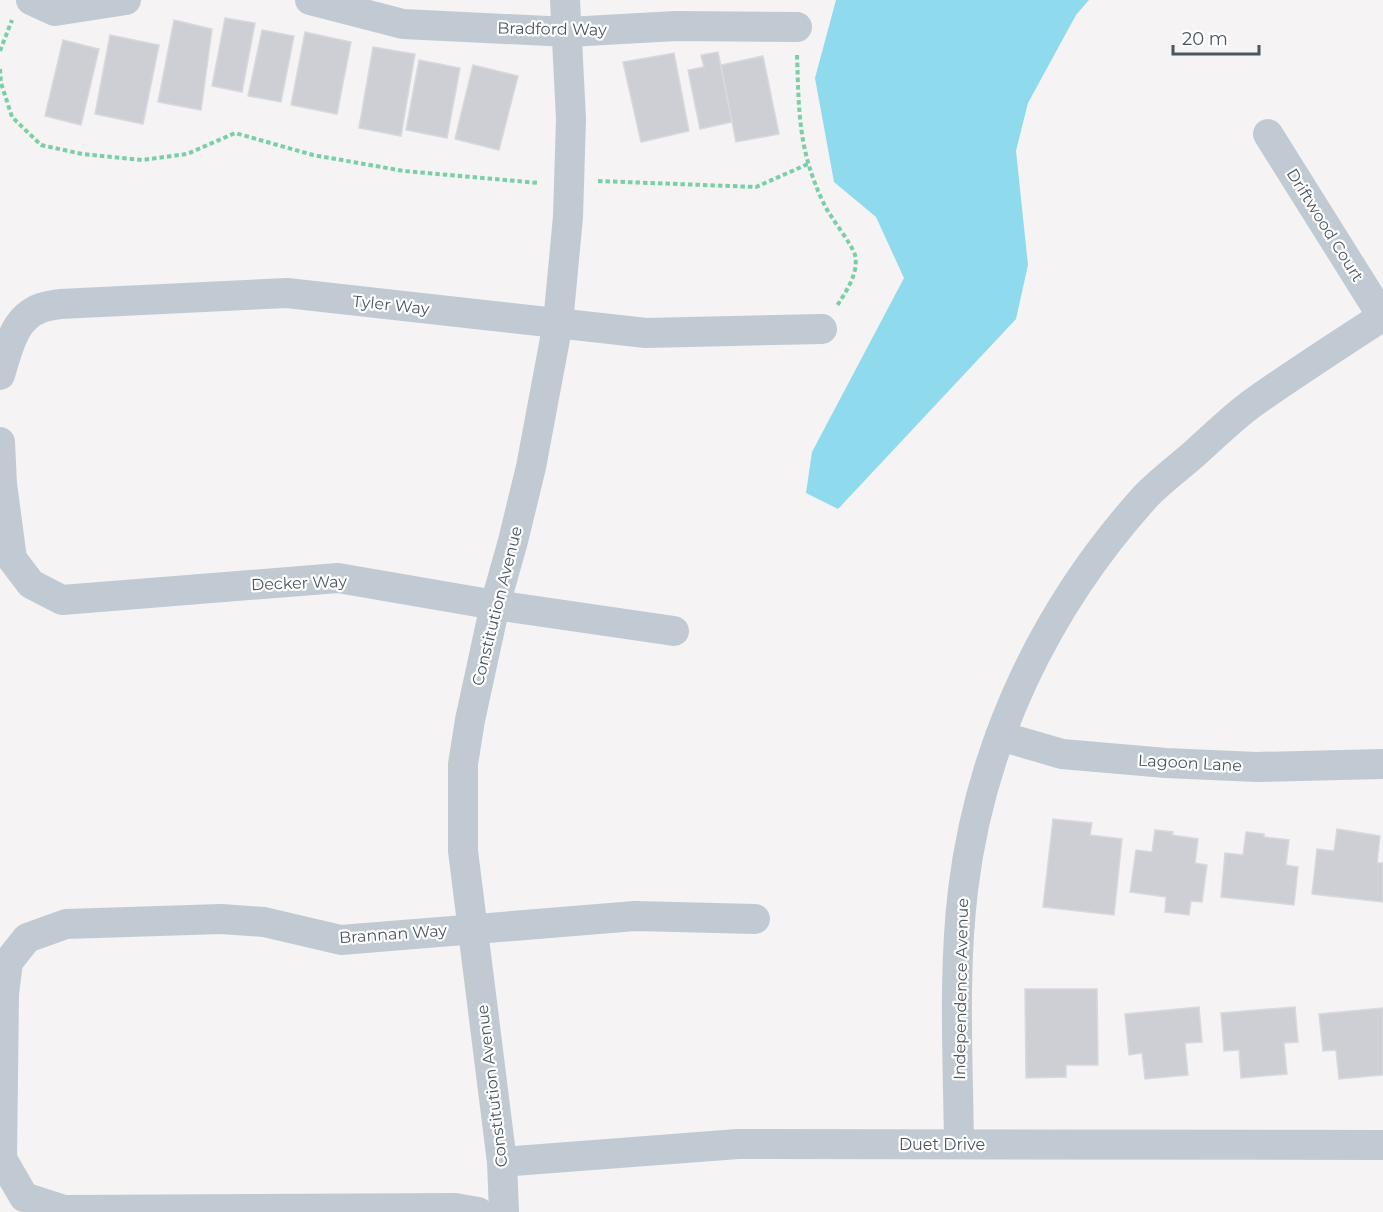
<svg xmlns="http://www.w3.org/2000/svg" width="1383" height="1212" font-family="Montserrat,sans-serif">
<style>
.water{fill:#90daee}
.building{fill:#cdcfd5;stroke:#d7d9de;stroke-width:1.5}
.lines{fill:none;stroke-linecap:round;stroke-linejoin:round}
.path{stroke:#7ad0a6;stroke-width:4;stroke-dasharray:4.5 3;stroke-linecap:butt}
.street{stroke:#c1cad2;stroke-width:30}
.labels{text-anchor:middle;dominant-baseline:central;stroke-width:4.5;stroke-linejoin:round;paint-order:stroke}
.street-label{font-size:16px;fill:#4a5661;stroke:#fff}
</style>
<rect width="100%" height="100%" fill="#f5f3f3"/>
<!-- water -->
<path class="water" d="M836 0H1089L1076 15 1028 103 1016 151 1028 265 1016 319 838 509 806 493 812 452 904 278 876 217 834 182 815 78Z"/>
<!-- building -->
<g class="building">
<path d="M225 18 255 23 242 92 212 86Z"/>
<path d="M174 20 212 29 201 110 158 102Z"/>
<path d="M262 30 294 36 281 102 248 96Z"/>
<path d="M305 32 351 42 337 114 291 105Z"/>
<path d="M110 35 159 45 143 124 95 114Z"/>
<path d="M63 40 99 49 81 125 45 116Z"/>
<path d="M373 47 415 54 401 136 359 128Z"/>
<path d="M718 52 732 122 700 129 688 70 704 67 701 55Z"/>
<path d="M674 53 689 131 641 142 623 62Z"/>
<path d="M763 56 779 134 736 142 721 65Z"/>
<path d="M419 60 460 68 447 138 406 130Z"/>
<path d="M473 65 518 76 499 150 455 139Z"/>
<path d="M1053 819 1092 823 1090 835 1122 839 1114 915 1043 907Z"/>
<path d="M1337 829 1380 836 1377 863H1383V902L1312 894 1317 849 1334 851Z"/>
<path d="M1155 830 1173 832 1172 835 1198 839 1195 863 1207 865 1202 902 1191 901 1189 915 1165 912 1166 897 1130 892 1136 850 1152 852Z"/>
<path d="M1246 832 1264 834V837L1289 840 1286 865 1298 867 1294 905 1221 897 1225 853 1243 855Z"/>
<path d="M1025 989H1097L1098 1065H1066V1077L1026 1078Z"/>
<path d="M1199 1007 1202 1042 1185 1043 1188 1075 1145 1079 1142 1053 1129 1055 1125 1014Z"/>
<path d="M1295 1007 1298 1042 1284 1043 1287 1074 1241 1078 1239 1050 1224 1051 1221 1013Z"/>
<path d="M1383 1008V1075L1339 1079 1336 1050 1323 1051 1319 1014Z"/>
</g>
<g class="lines">
<!-- path -->
<g class="path">
<path d="M0 51 12 20"/>
<path d="M797 55C799 112 798 150 824 204 830 217 852 244 855 255 859 274 846 291 837 306"/>
<path d="M0 69 1 83 12 117 41 145 82 154 142 160 187 154 235 133 313 155 404 171 539 183"/>
<path d="M598 181 756 187 808 164"/>
</g>
<!-- street -->
<g class="street">
<path d="M31 0 55 11 126 0"/>
<path d="M310 0 403 24 568 32 676 26 797 27"/>
<path d="M1268 134 1382 316"/>
<path d="M0 375C8 350 13 318 41 308 47 306 54 305 60 304L287 293 646 333 822 329"/>
<path d="M0 442 2 484 12 559 31 584 62 600 338 578 495 605 674 631"/>
<path d="M1000 736 1062 754 1166 763 1256 767 1383 764"/>
<path d="M959 1144C958 1060 953 974 963 890 981 742 1046 607 1145 497 1159 482 1178 468 1194 454 1212 438 1230 420 1250 405 1293 374 1339 345 1383 316"/>
<path d="M502 1162 738 1144 1383 1145"/>
<path d="M478 1212 455 1208 64 1210 24 1197 2 1159 4 994 8 962 27 938 66 924 221 919 264 922 341 940 635 916 755 919"/>
<path d="M504 1212 502 1162 463 851V764L470 720 495 605 513 541 531 467 558 323 568 217 571 119 565 0"/>
</g>
</g>
<g class="labels">
<!-- street labels -->
<g class="street-label">
<text transform="translate(552 29) rotate(1)">Bradford Way</text>
<text transform="translate(1325 225) rotate(58)">Driftwood Court</text>
<text transform="translate(391 305) rotate(6)">Tyler Way</text>
<text transform="translate(299 583) rotate(-2)">Decker Way</text>
<text transform="translate(497 606) rotate(-76)">Constitution Avenue</text>
<text transform="translate(1190 763) rotate(3)">Lagoon Lane</text>
<text transform="translate(393 934) rotate(-4)">Brannan Way</text>
<text transform="translate(961 989) rotate(-89)">Independence Avenue</text>
<text transform="translate(492 1086) rotate(-97)">Constitution Avenue</text>
<text x="942" y="1144">Duet Drive</text>
</g>
</g>
<!-- scale -->
<path d="M1173 45v9h86v-9" fill="none" stroke="#4a5661" stroke-width="3"/>
<text x="1182" y="45" font-size="18" fill="#4a5661" stroke="#ffffff" stroke-width="4.5" paint-order="stroke">20 m</text>
</svg>
